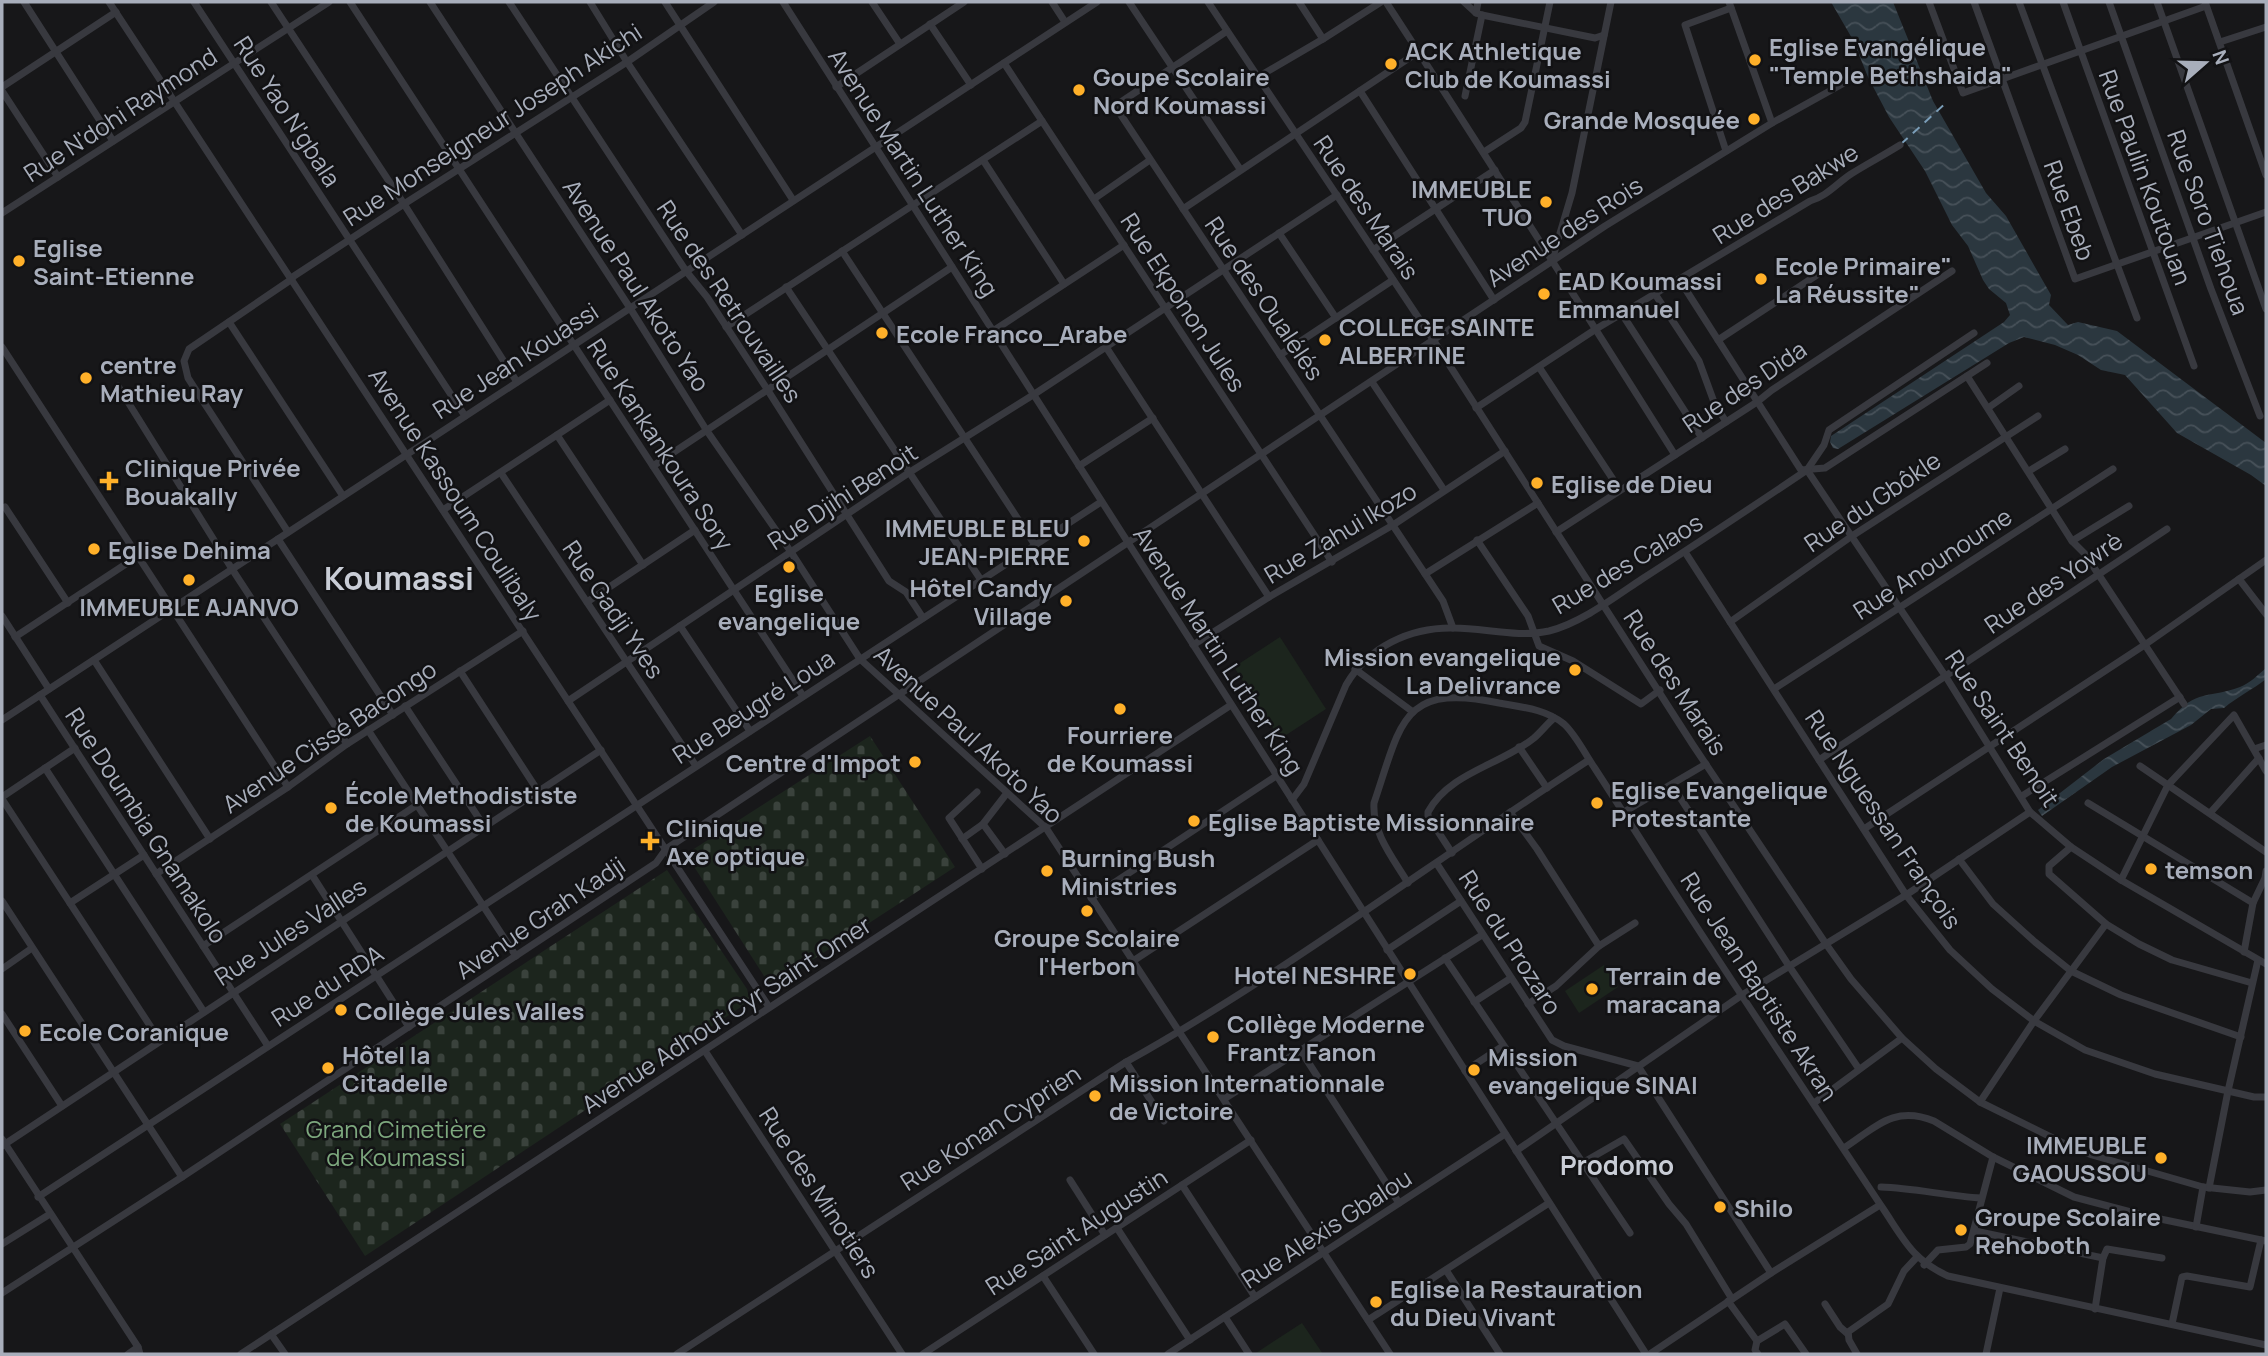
<svg xmlns="http://www.w3.org/2000/svg" width="2268" height="1356" font-family="Manrope,sans-serif">
<style>
.grass{fill:#1c251d}
.cemetery{fill:url(#cemetery-stones)}
.water{fill:url(#water-waves)}
.lines{fill:none;stroke-linecap:round;stroke-linejoin:round}
.ferry{stroke:#7b9eb9;stroke-width:2;stroke-dasharray:9 7;stroke-linecap:butt}
.minor{stroke:#38393f;stroke-width:7}
.poi-dot{fill:#ffb029;stroke:#121214;stroke-width:2.5}
.labels{text-anchor:middle;dominant-baseline:central;stroke-width:5;stroke-linejoin:round;paint-order:stroke}
.poi-label{font-size:24px;font-weight:bold;fill:#a8aebb;stroke:#121214;text-anchor:start}
.street-label{font-size:24px;fill:#a8aebb;stroke:#121214}
.park-label{font-size:24px;fill:#7da87e;stroke:#121214}
.neighbourhood-label{font-size:26px;font-weight:bold;fill:#c9cdd6;stroke:#121214}
.district-label{font-size:32px;font-weight:bold;fill:#c9cdd6;stroke:#121214}
</style>
<defs>
<pattern id="cemetery-stones" width="16" height="16" patternUnits="userSpaceOnUse" patternTransform="scale(1.75)"><rect width="16" height="16" fill="#1c251d"/><path d="M2 7V4a2 2 0 0 1 4 0v3zM10 15v-3a2 2 0 0 1 4 0v3z" fill="#3a423c"/></pattern>
<pattern id="water-waves" width="16" height="10" patternUnits="userSpaceOnUse" patternTransform="scale(1.75)"><rect width="16" height="10" fill="#2b373f"/><path d="M0 5q4-4 8 0t8 0" fill="none" stroke="#475159"/></pattern>
</defs>
<rect width="100%" height="100%" fill="#171719"/>
<!-- grass -->
<g class="grass">
<path d="M1280 637 1326 709 1280 739 1234 667Z"/>
<path d="M1604 965 1618 987 1579 1013 1565 991Z"/>
<path d="M1302 1323 1323 1354H1257L1256 1353Z"/>
</g>
<!-- cemetery -->
<g class="cemetery">
<path d="M870 736 955 867 771 987 686 854Z"/>
<path d="M667 870 747 989 749 998 744 1005 365 1256 280 1124Z"/>
</g>
<!-- water -->
<g class="water">
<path d="M1831 2H1893L1933 101 1986 193 2006 216 2051 295 2049 305 2068 325 2078 322 2117 331 2266 443V486L2251 475 2177 433 2125 375 2101 370 2078 355 2055 345 2024 337 2009 343 1838 449 1833 448 1830 442 1831 436 2004 322 2010 315 2006 303 1989 289 1983 280 1968 246 1952 225 1925 171 1889 117 1868 77 1853 40Z"/>
<path d="M2266 668V679C2252 690 2237 697 2224 708L2211 709 2191 725 2112 767 2042 816 2038 810 2104 759 2171 719C2197 688 2208 699 2240 687 2249 684 2259 674 2266 668Z"/>
</g>
<g class="lines">
<!-- ferry -->
<path class="ferry" d="M1901 144 1947 102"/>
<!-- minor -->
<g class="minor">
<path d="M24 2 113 141"/>
<path d="M109 2 769 1007"/>
<path d="M194 2 465 416"/>
<path d="M271 2 404 204 517 382"/>
<path d="M350 2 803 696"/>
<path d="M430 2 630 308 707 431 791 552 860 659 1046 828 1390 1354"/>
<path d="M509 2 686 271 707 297 767 389 889 581 906 592 923 618"/>
<path d="M590 2 627 62 742 235"/>
<path d="M665 2 793 200"/>
<path d="M783 2 1646 1354"/>
<path d="M872 2 900 44"/>
<path d="M1052 2 1065 22"/>
<path d="M1129 2 1240 169"/>
<path d="M1208 2 1434 341 1693 745 1826 944 1851 979 1902 1038 1936 1069 1980 1102 2069 1146 2092 1155 2203 1187 2250 1192 2266 1190"/>
<path d="M1299 2 1323 39"/>
<path d="M1386 2C1484 152 1579 303 1675 455"/>
<path d="M1464 2 1476 13 1482 15 1595 38 1604 35"/>
<path d="M1729 2 1772 123"/>
<path d="M1929 2 1963 93 2206 6"/>
<path d="M1974 2 2075 279 2266 212"/>
<path d="M2019 2 2137 318"/>
<path d="M2063 2 2194 366"/>
<path d="M2109 2 2211 289 2260 416"/>
<path d="M2157 2 2266 309"/>
<path d="M2205 2 2266 175"/>
<path d="M1476 13 1478 2"/>
<path d="M930 24 971 85"/>
<path d="M1227 31 1115 106 1443 601 1453 628"/>
<path d="M2220 42 2266 27"/>
<path d="M1004 63 1332 562"/>
<path d="M1258 77 1323 39 1381 2"/>
<path d="M2 87 116 12"/>
<path d="M836 87 964 2"/>
<path d="M2 91 58 177"/>
<path d="M1360 91 1494 300"/>
<path d="M1465 96 1482 15"/>
<path d="M1726 151 1685 25 1731 8"/>
<path d="M1484 152 1521 128 1525 122 1550 2"/>
<path d="M983 160 1064 284"/>
<path d="M1094 199 1150 160"/>
<path d="M1183 209 1418 52"/>
<path d="M2 213 329 2"/>
<path d="M1279 233 1336 318"/>
<path d="M1373 250 1495 170"/>
<path d="M842 251 1035 545"/>
<path d="M1552 260 1572 193 1611 2"/>
<path d="M291 278 404 204 627 62 714 2"/>
<path d="M1679 279 1801 470 1825 468 1987 363"/>
<path d="M786 287 981 580"/>
<path d="M1655 294 1699 361 1714 402 1726 422"/>
<path d="M1622 314 1702 438"/>
<path d="M229 322 343 496"/>
<path d="M726 327 1042 121"/>
<path d="M993 331 1124 245"/>
<path d="M1718 340 1823 271"/>
<path d="M2 347 288 787"/>
<path d="M1106 347 1269 597"/>
<path d="M1280 355 1393 280"/>
<path d="M1539 367 1620 490"/>
<path d="M1967 376 2072 541 2085 554 2184 704"/>
<path d="M1372 382 1444 490"/>
<path d="M118 386 232 569 347 744"/>
<path d="M1476 408 1596 329 1810 201C1827 196 1836 184 1851 174 1867 164 1884 155 1900 145"/>
<path d="M1988 408 2019 386"/>
<path d="M557 435 643 565"/>
<path d="M653 466 952 267"/>
<path d="M1079 466 1153 418"/>
<path d="M1807 470 1946 677 2030 812 2071 847 2121 880 2266 964"/>
<path d="M2029 471 2065 449"/>
<path d="M501 473 696 766"/>
<path d="M5 507 68 603"/>
<path d="M443 510 610 400"/>
<path d="M288 532 188 378 184 361 189 349 292 279"/>
<path d="M1556 532 1757 402 1772 390 1952 271"/>
<path d="M278 539 393 715"/>
<path d="M1477 540 1528 616 1539 646 1573 661 1641 704 1660 690"/>
<path d="M2072 541 2129 506"/>
<path d="M1685 552 1906 895 1950 950 1992 989 2034 1021 2085 1050 2155 1074 2254 1097H2266"/>
<path d="M1425 574 1538 503"/>
<path d="M2239 579 2266 614"/>
<path d="M587 602 695 530"/>
<path d="M2 616 49 689"/>
<path d="M1730 622 1852 536 2038 416"/>
<path d="M680 626 750 731"/>
<path d="M15 637 138 556"/>
<path d="M1193 645 1269 597 1393 525 1505 451"/>
<path d="M94 660 210 839"/>
<path d="M1355 669 1413 712"/>
<path d="M460 671 538 791"/>
<path d="M1774 689 2113 469"/>
<path d="M40 695 268 1046"/>
<path d="M568 701 910 472 1033 395 1337 195"/>
<path d="M405 706 484 826"/>
<path d="M2 720 1097 2"/>
<path d="M368 730 516 956"/>
<path d="M1519 747 1547 788"/>
<path d="M2254 749 2266 745"/>
<path d="M1819 760 2167 529"/>
<path d="M2140 766 2266 852"/>
<path d="M45 768 204 1012"/>
<path d="M1672 785 1789 966 1859 1069"/>
<path d="M977 792 949 818 982 869"/>
<path d="M2022 796 2180 697"/>
<path d="M2 797 75 748"/>
<path d="M2 799 160 1041"/>
<path d="M1292 800 1304 784 1346 685C1368 647 1410 627 1454 628 1485 628 1518 638 1549 631 1581 623 1615 597 1642 579 1698 543 1752 507 1807 470L1824 445 1829 430 1974 333"/>
<path d="M2088 803 2253 903"/>
<path d="M1510 812 1537 849 1599 946"/>
<path d="M1624 812 1706 764"/>
<path d="M2210 813 2259 758"/>
<path d="M983 824 1005 854"/>
<path d="M1864 829 2146 644 2266 560"/>
<path d="M962 839 983 824 1007 793"/>
<path d="M2071 847 2049 866V874L2106 924 2139 944 2172 960 2252 983"/>
<path d="M1452 853 1428 816V812C1450 772 1501 765 1534 738 1541 732 1547 724 1554 718"/>
<path d="M1959 859 1993 904 2035 942 2071 971 2121 995 2241 1037"/>
<path d="M1437 864 1552 1040 1564 1046 1638 1066 1771 1273"/>
<path d="M156 874 288 787 347 744 523 631"/>
<path d="M312 875 409 1027"/>
<path d="M2121 880 2168 785 2234 715 2266 771"/>
<path d="M1408 883C1393 858 1372 833 1374 803 1401 724 1401 682 1499 703 1521 707 1546 709 1564 724 1576 735 1585 754 1594 767 1616 801 1638 835 1660 870 1733 984 1809 1097 1884 1210 1904 1240 1913 1260 1948 1276L2266 1345"/>
<path d="M1091 898 1276 776"/>
<path d="M2 901 182 1177"/>
<path d="M70 903 144 855"/>
<path d="M203 946 417 805"/>
<path d="M1387 950 1461 901"/>
<path d="M2244 952 2253 903 2265 878 2266 871"/>
<path d="M1445 958 1630 1233"/>
<path d="M1133 961 1318 840"/>
<path d="M2 969 32 948"/>
<path d="M1474 1002 1511 978"/>
<path d="M1528 1004 1556 986 1599 946 1635 923"/>
<path d="M2 1014 62 1106"/>
<path d="M705 1051 902 1354"/>
<path d="M1301 1051 1399 1203"/>
<path d="M1126 1062 1164 1121"/>
<path d="M1465 1071 1503 1046"/>
<path d="M1224 1099 1482 935"/>
<path d="M1980 1102 2034 1021 2106 924"/>
<path d="M1814 1103 1902 1038"/>
<path d="M2 1139 138 1347 140 1354"/>
<path d="M2 1146 601 750"/>
<path d="M1844 1148C1876 1127 1894 1105 1934 1121L1993 1157 2074 1197 2146 1216 2266 1241"/>
<path d="M1516 1151 1742 995 1906 895 2030 812"/>
<path d="M1584 1162 1624 1139 1669 1204 1686 1224 1732 1299"/>
<path d="M1070 1180 1105 1235"/>
<path d="M1182 1185 1255 1297"/>
<path d="M1881 1187C1914 1188 1947 1196 1981 1198"/>
<path d="M2209 1188 2228 1091 2258 960"/>
<path d="M38 1197 1101 502"/>
<path d="M2196 1227 2203 1187"/>
<path d="M1117 1228 1190 1340"/>
<path d="M1975 1231 2103 1258"/>
<path d="M2 1244 50 1214"/>
<path d="M1924 1265 1938 1250 1966 1247 1970 1244 1993 1157"/>
<path d="M1446 1270 1500 1354"/>
<path d="M1043 1276 1094 1354"/>
<path d="M2 1293 182 1177 656 863 666 849 1605 226 1772 123 1853 78"/>
<path d="M1728 1301 1757 1341 1785 1324 1806 1354"/>
<path d="M1825 1304 1840 1327 1848 1334"/>
<path d="M2095 1309 2103 1258 2107 1249 2162 1258"/>
<path d="M1225 1317 1249 1354"/>
<path d="M1368 1320 1549 1203"/>
<path d="M2172 1324 2182 1277 2187 1276 2250 1287 2261 1240"/>
<path d="M271 1334 285 1354"/>
<path d="M1757 1341 1755 1350 1758 1354"/>
<path d="M128 1354 138 1347"/>
<path d="M241 1354 1231 705"/>
<path d="M677 1354 1126 1062C1173 1036 1218 1008 1263 979 1373 908 1479 831 1589 760"/>
<path d="M923 1354 1251 1140"/>
<path d="M1168 1354 1505 1134"/>
<path d="M1650 1354 1771 1273 1880 1205"/>
<path d="M1857 1354 1849 1340 1848 1332 1888 1304 1904 1271 1917 1257"/>
<path d="M1986 1354 2000 1288"/>
</g>
</g>
<!-- markers -->
<g class="poi-dot">
<circle cx="1755" cy="60" r="7"/>
<circle cx="1391" cy="64" r="7"/>
<circle cx="1079" cy="90" r="7"/>
<circle cx="1754" cy="119" r="7"/>
<circle cx="1546" cy="202" r="7"/>
<circle cx="19" cy="261" r="7"/>
<circle cx="1761" cy="279" r="7"/>
<circle cx="1544" cy="294" r="7"/>
<circle cx="882" cy="333" r="7"/>
<circle cx="1325" cy="340" r="7"/>
<circle cx="86" cy="378" r="7"/>
<path d="M105.5 470.5h7v7h7v7h-7v7h-7v-7h-7v-7h7z"/>
<circle cx="1537" cy="483" r="7"/>
<circle cx="1084" cy="541" r="7"/>
<circle cx="94" cy="549" r="7"/>
<circle cx="789" cy="567" r="7"/>
<circle cx="189" cy="580" r="7"/>
<circle cx="1066" cy="601" r="7"/>
<circle cx="1575" cy="670" r="7"/>
<circle cx="1120" cy="709" r="7"/>
<circle cx="915" cy="762" r="7"/>
<circle cx="1597" cy="803" r="7"/>
<circle cx="331" cy="808" r="7"/>
<circle cx="1194" cy="821" r="7"/>
<path d="M646.5 830.5h7v7h7v7h-7v7h-7v-7h-7v-7h7z"/>
<circle cx="2151" cy="869" r="7"/>
<circle cx="1047" cy="871" r="7"/>
<circle cx="1087" cy="911" r="7"/>
<circle cx="1410" cy="974" r="7"/>
<circle cx="1592" cy="989" r="7"/>
<circle cx="341" cy="1010" r="7"/>
<circle cx="25" cy="1031" r="7"/>
<circle cx="1213" cy="1037" r="7"/>
<circle cx="328" cy="1068" r="7"/>
<circle cx="1474" cy="1070" r="7"/>
<circle cx="1095" cy="1096" r="7"/>
<circle cx="2161" cy="1158" r="7"/>
<circle cx="1720" cy="1207" r="7"/>
<circle cx="1961" cy="1230" r="7"/>
<circle cx="1376" cy="1302" r="7"/>
</g>
<g class="labels">
<!-- poi labels -->
<g class="poi-label">
<text x="1769" y="46">Eglise Evangélique<tspan x="1769" dy="28">"Temple Bethshaida"</tspan></text>
<text x="1405" y="50">ACK Athletique<tspan x="1405" dy="28">Club de Koumassi</tspan></text>
<text x="1093" y="76">Goupe Scolaire<tspan x="1093" dy="28">Nord Koumassi</tspan></text>
<text x="1740" y="119" text-anchor="end">Grande Mosquée</text>
<text x="1532" y="188" text-anchor="end">IMMEUBLE<tspan x="1532" dy="28">TUO</tspan></text>
<text x="33" y="247">Eglise<tspan x="33" dy="28">Saint-Etienne</tspan></text>
<text x="1775" y="265">Ecole Primaire"<tspan x="1775" dy="28">La Réussite"</tspan></text>
<text x="1558" y="280">EAD Koumassi<tspan x="1558" dy="28">Emmanuel</tspan></text>
<text x="1339" y="326">COLLEGE SAINTE<tspan x="1339" dy="28">ALBERTINE</tspan></text>
<text x="896" y="333">Ecole Franco_Arabe</text>
<text x="100" y="364">centre<tspan x="100" dy="28">Mathieu Ray</tspan></text>
<text x="125" y="467">Clinique Privée<tspan x="125" dy="28">Bouakally</tspan></text>
<text x="1551" y="483">Eglise de Dieu</text>
<text x="1070" y="527" text-anchor="end">IMMEUBLE BLEU<tspan x="1070" dy="28">JEAN-PIERRE</tspan></text>
<text x="108" y="549">Eglise Dehima</text>
<text x="1052" y="587" text-anchor="end">Hôtel Candy<tspan x="1052" dy="28">Village</tspan></text>
<text x="789" y="592" text-anchor="middle">Eglise<tspan x="789" dy="28">evangelique</tspan></text>
<text x="189" y="606" text-anchor="middle">IMMEUBLE AJANVO</text>
<text x="1561" y="656" text-anchor="end">Mission evangelique<tspan x="1561" dy="28">La Delivrance</tspan></text>
<text x="1120" y="734" text-anchor="middle">Fourriere<tspan x="1120" dy="28">de Koumassi</tspan></text>
<text x="901" y="762" text-anchor="end">Centre d'Impot</text>
<text x="1611" y="789">Eglise Evangelique<tspan x="1611" dy="28">Protestante</tspan></text>
<text x="345" y="794">École Methodististe<tspan x="345" dy="28">de Koumassi</tspan></text>
<text x="1208" y="821">Eglise Baptiste Missionnaire</text>
<text x="666" y="827">Clinique<tspan x="666" dy="28">Axe optique</tspan></text>
<text x="1061" y="857">Burning Bush<tspan x="1061" dy="28">Ministries</tspan></text>
<text x="2165" y="869">temson</text>
<text x="1087" y="937" text-anchor="middle">Groupe Scolaire<tspan x="1087" dy="28">l'Herbon</tspan></text>
<text x="1396" y="974" text-anchor="end">Hotel NESHRE</text>
<text x="1606" y="975">Terrain de<tspan x="1606" dy="28">maracana</tspan></text>
<text x="355" y="1010">Collège Jules Valles</text>
<text x="1227" y="1023">Collège Moderne<tspan x="1227" dy="28">Frantz Fanon</tspan></text>
<text x="39" y="1031">Ecole Coranique</text>
<text x="342" y="1054">Hôtel la<tspan x="342" dy="28">Citadelle</tspan></text>
<text x="1488" y="1056">Mission<tspan x="1488" dy="28">evangelique SINAI</tspan></text>
<text x="1109" y="1082">Mission Internationnale<tspan x="1109" dy="28">de Victoire</tspan></text>
<text x="2147" y="1144" text-anchor="end">IMMEUBLE<tspan x="2147" dy="28">GAOUSSOU</tspan></text>
<text x="1734" y="1207">Shilo</text>
<text x="1975" y="1216">Groupe Scolaire<tspan x="1975" dy="28">Rehoboth</tspan></text>
<text x="1390" y="1288">Eglise la Restauration<tspan x="1390" dy="28">du Dieu Vivant</tspan></text>
</g>
<!-- street labels -->
<g class="street-label">
<text transform="translate(288 111) rotate(57)">Rue Yao N'gbala</text>
<text transform="translate(120 114) rotate(-33)">Rue N'dohi Raymond</text>
<text transform="translate(492 124) rotate(-33)">Rue Monseigneur Joseph Akichi</text>
<text transform="translate(914 172) rotate(57)">Avenue Martin Luther King</text>
<text transform="translate(2146 177) rotate(70)">Rue Paulin Koutouan</text>
<text transform="translate(1785 193) rotate(-32)">Rue des Bakwe</text>
<text transform="translate(1367 207) rotate(56)">Rue des Marais</text>
<text transform="translate(2070 210) rotate(70)">Rue Ebeb</text>
<text transform="translate(2209 222) rotate(70)">Rue Soro Tiehoua</text>
<text transform="translate(1564 231) rotate(-33)">Avenue des Rois</text>
<text transform="translate(637 285) rotate(57)">Avenue Paul Akoto Yao</text>
<text transform="translate(1265 298) rotate(56)">Rue des Oualélés</text>
<text transform="translate(730 301) rotate(56)">Rue des Retrouvailles</text>
<text transform="translate(1184 302) rotate(57)">Rue Ekponon Jules</text>
<text transform="translate(515 360) rotate(-33)">Rue Jean Kouassi</text>
<text transform="translate(1744 386) rotate(-34)">Rue des Dida</text>
<text transform="translate(661 444) rotate(57)">Rue Kankankoura Sory</text>
<text transform="translate(456 494) rotate(57)">Avenue Kassoum Coulibaly</text>
<text transform="translate(842 496) rotate(-33)">Rue Djihi Benoit</text>
<text transform="translate(1872 501) rotate(-34)">Rue du Gbôkle</text>
<text transform="translate(1340 532) rotate(-31)">Rue Zahui Ikozo</text>
<text transform="translate(1627 563) rotate(-31)">Rue des Calaos</text>
<text transform="translate(1932 563) rotate(-33)">Rue Anounoume</text>
<text transform="translate(2053 582) rotate(-34)">Rue des Yowrè</text>
<text transform="translate(614 609) rotate(56)">Rue Gadji Yves</text>
<text transform="translate(1219 650) rotate(57)">Avenue Martin Luther King</text>
<text transform="translate(1676 682) rotate(57)">Rue des Marais</text>
<text transform="translate(753 706) rotate(-33)">Rue Beugré Loua</text>
<text transform="translate(2003 728) rotate(56)">Rue Saint Benoit</text>
<text transform="translate(969 734) rotate(43)">Avenue Paul Akoto Yao</text>
<text transform="translate(329 736) rotate(-34)">Avenue Cissé Bacongo</text>
<text transform="translate(1884 819) rotate(56)">Rue Nguessan François</text>
<text transform="translate(147 825) rotate(57)">Rue Doumbia Gnamakolo</text>
<text transform="translate(540 917) rotate(-34)">Avenue Grah Kadji</text>
<text transform="translate(290 931) rotate(-33)">Rue Jules Valles</text>
<text transform="translate(1511 942) rotate(57)">Rue du Prozaro</text>
<text transform="translate(327 985) rotate(-33)">Rue du RDA</text>
<text transform="translate(1760 986) rotate(57)">Rue Jean Baptiste Akran</text>
<text transform="translate(726 1014) rotate(-33)">Avenue Adhout Cyr Saint Omer</text>
<text transform="translate(990 1127) rotate(-33)">Rue Konan Cyprien</text>
<text transform="translate(820 1192) rotate(57)">Rue des Minotiers</text>
<text transform="translate(1326 1228) rotate(-33)">Rue Alexis Gbalou</text>
<text transform="translate(1076 1231) rotate(-33)">Rue Saint Augustin</text>
</g>
<!-- park labels -->
<g class="park-label">
<text x="396" y="1128">Grand Cimetière<tspan x="396" dy="28">de Koumassi</tspan></text>
</g>
<!-- neighbourhood labels -->
<g class="neighbourhood-label">
<text x="1617" y="1165">Prodomo</text>
</g>
<!-- district labels -->
<g class="district-label">
<text x="399" y="578">Koumassi</text>
</g>
</g>
<!-- border -->
<rect width="2268" height="1356" fill="none" stroke="#a8aebb" stroke-width="7"/>
<!-- north arrow -->
<g transform="translate(2205 63) rotate(70)" stroke="#121214" stroke-width="5" paint-order="stroke">
<path d="M0-5L12 26L0 18L-12 26Z" fill="#a8aebb"/>
<text y="-10" font-size="19" font-weight="bold" text-anchor="middle" fill="#a8aebb">N</text>
</g>
</svg>
